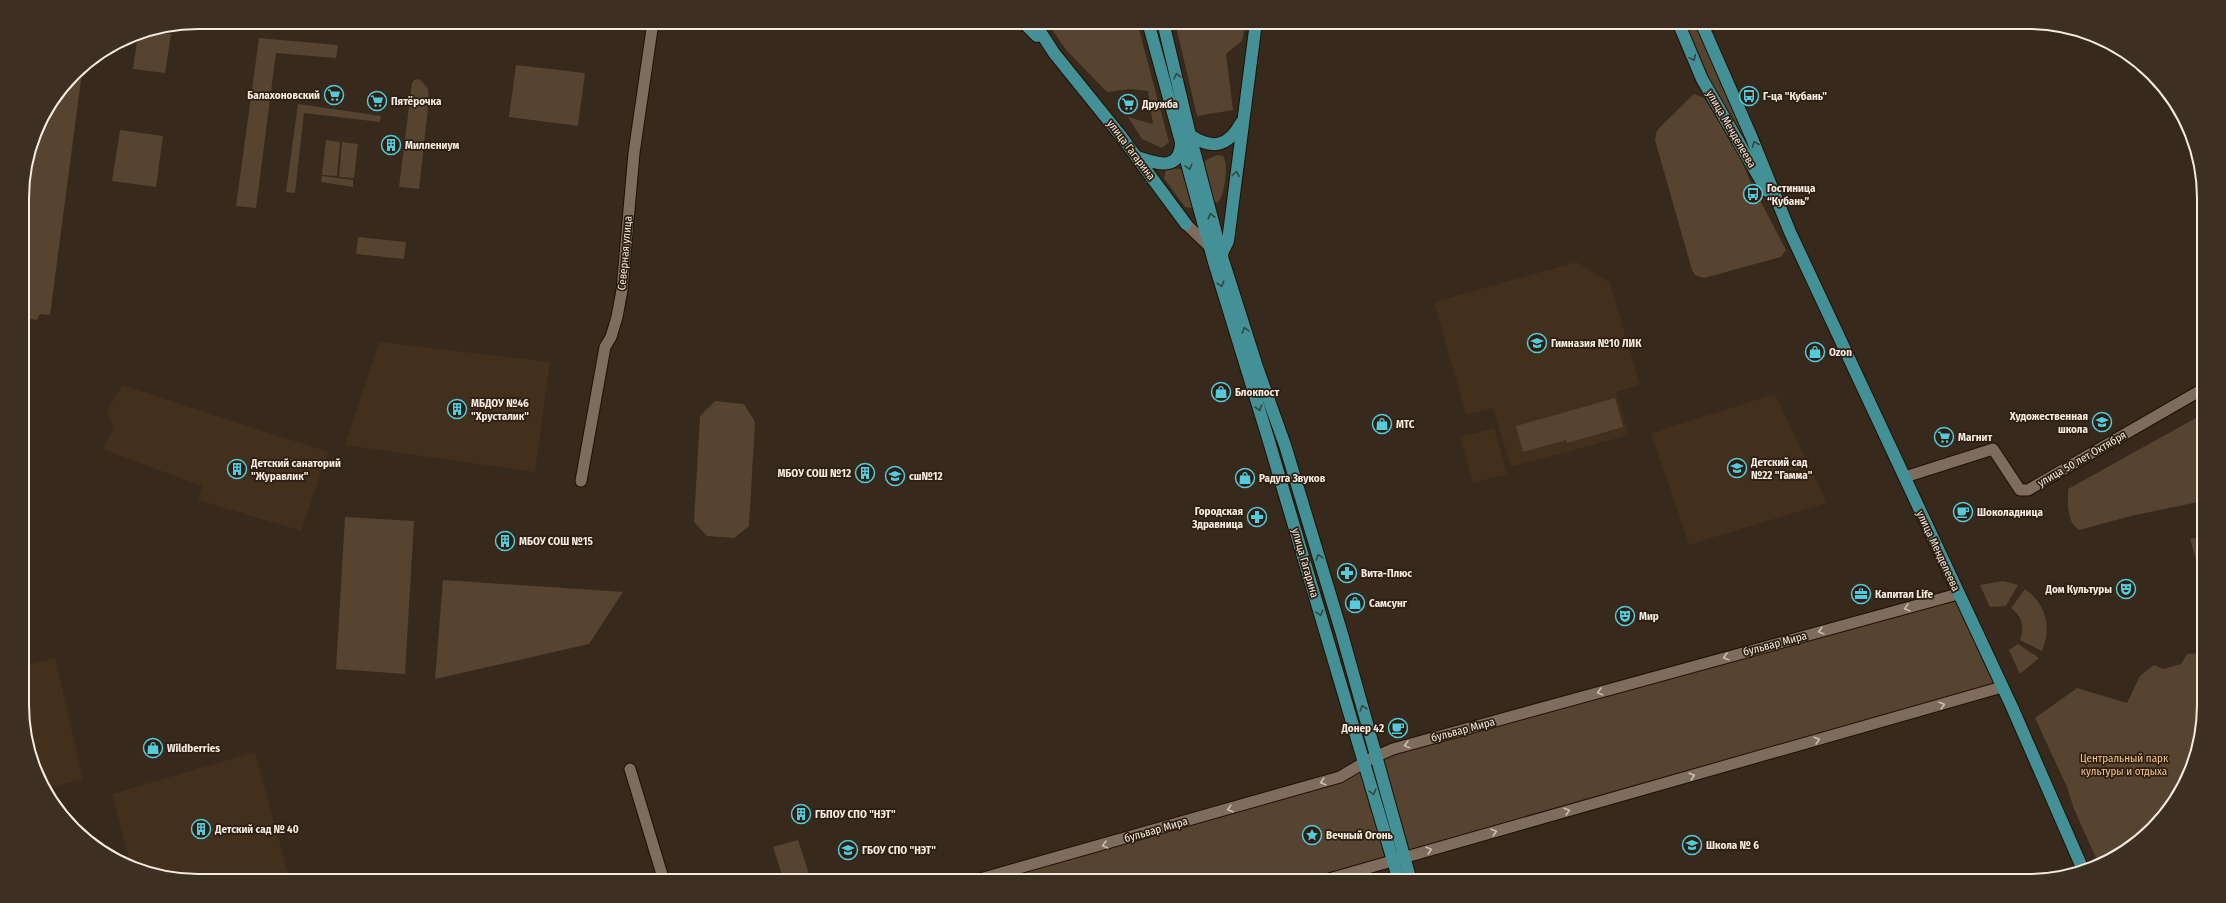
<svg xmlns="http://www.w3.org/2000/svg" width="2226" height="903" font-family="'Fira Sans Condensed',sans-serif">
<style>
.built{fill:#422f1c}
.green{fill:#564330}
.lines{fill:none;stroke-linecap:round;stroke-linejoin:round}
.minor-casing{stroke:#1e1105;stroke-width:13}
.major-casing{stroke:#1e1105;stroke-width:14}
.minor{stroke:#7e6d5d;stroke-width:11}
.major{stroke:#439196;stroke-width:12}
.oneway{stroke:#354740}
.oneway2{stroke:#cbbeb3}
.labels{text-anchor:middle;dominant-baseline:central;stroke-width:3.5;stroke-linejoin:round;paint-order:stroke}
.poi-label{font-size:11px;font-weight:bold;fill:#f4eae1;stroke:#2d1f11;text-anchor:start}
.street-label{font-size:11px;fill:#f4eae1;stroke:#2d1f11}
.park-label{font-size:11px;fill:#f8c38e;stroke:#2d1f11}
.rim{fill:none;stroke:#f4eae1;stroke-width:2}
</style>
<rect width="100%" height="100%" fill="#37291b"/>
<!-- built -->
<g class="built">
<path d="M1577 262 1610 283 1640 385 1616 392 1629 435 1511 467 1493 408 1466 415 1434 302Z"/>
<path d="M379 342 550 362 535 472 345 445Z"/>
<path d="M122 385 328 452 301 531 198 500 202 486 102 449 114 427 107 411Z"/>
<path d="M1775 394 1827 503 1689 545 1651 433Z"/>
<path d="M1494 428 1507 474 1473 483 1460 437Z"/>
<path d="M55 658 83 779 44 789 40 783 25 739V666Z"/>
<path d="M255 752 290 881H198L141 872 131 866 112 794Z"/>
</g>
<!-- green -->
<g class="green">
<path d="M1047 22H1137L1169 142 1162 148 1142 139 1128 117 1153 124 1148 91 1130 89 1107 92 1067 51Z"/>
<path d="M1152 22H1158L1168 58 1177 112Z"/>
<path d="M1175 22H1246L1242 41 1226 54 1233 110 1197 116Z"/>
<path d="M1683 22H1695L1745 136 1742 137 1708 82Z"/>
<path d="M151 31 171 34 165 73 133 69 138 34Z"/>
<path d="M259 38 338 45 336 58 276 53 256 208 236 206Z"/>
<path d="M83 65 50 315 40 314 37 320 23 318 22 186 40 120Z"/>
<path d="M516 65 585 73 578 126 509 117Z"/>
<path d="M419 79 428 88 429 99 419 189 399 187 412 83 414 80Z"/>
<path d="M1694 94 1704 98 1739 153 1750 181 1786 250 1781 257 1704 278 1695 275 1692 270 1655 140 1656 133 1659 128Z"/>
<path d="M298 104 381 116 380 122 304 113 295 193 286 192Z"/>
<path d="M120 130 163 136 156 187 112 181Z"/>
<path d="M326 140 340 142 337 176 322 175Z"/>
<path d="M342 142 358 144 354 178 339 177Z"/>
<path d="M1217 155 1223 156C1229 164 1225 197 1217 203L1212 200 1203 164 1206 160Z"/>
<path d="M1171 168 1181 169 1185 174 1193 206 1191 208 1185 207 1164 178 1166 170Z"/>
<path d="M322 176 353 180V187L321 182Z"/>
<path d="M358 237 406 242 404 259 356 254Z"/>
<path d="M1615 398 1623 427 1567 443 1566 440 1523 452 1516 426Z"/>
<path d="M715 401 744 404 755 422 749 526 734 538 707 536 694 522 700 416Z"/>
<path d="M2203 414V501L2131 516 2079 530C2066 521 2068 504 2068 489Z"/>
<path d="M345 517 414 521 405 674 336 669Z"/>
<path d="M2199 537 2204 543V588L2190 539Z"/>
<path d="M443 580 623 592 589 644 435 679Z"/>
<path d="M2003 581 2018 585 2006 606 1990 607 1980 585Z"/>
<path d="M2025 589C2046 604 2052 627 2042 651L2020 640C2025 627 2022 616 2011 608Z"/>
<path d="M1958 594 2002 687 1322 881H973L1340 777 1370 759Z"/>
<path d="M2018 644 2039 658 2020 674 2009 650Z"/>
<path d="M2204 653V705L2195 762 2168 812 2135 845 2101 863 2096 858 2074 809 2067 787 2035 718 2077 688 2127 703 2140 676 2154 665 2163 669 2181 664 2187 654Z"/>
<path d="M798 840 809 874 784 881 773 847Z"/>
</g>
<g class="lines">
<defs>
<g id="minor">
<path d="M1186 224 1210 247"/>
<path d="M1905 477 1993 449 2020 490H2028L2203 389"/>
<path d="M581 481 605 347 611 337 617 317 622 290 634 153 653 22"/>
<path d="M630 769 664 881"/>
<path d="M973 881 1340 777 1370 759 1393 749 1958 594"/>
<path d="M1322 881 2002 687"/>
</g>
<g id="major">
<path d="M1023 22 1037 36"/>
<path d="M1034 22 1054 53 1121 136 1186 224"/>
<path d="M1148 22 1214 262 1268 438 1399 881"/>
<path d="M1163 22 1190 135 1223 260 1257 367 1285 445 1342 634 1411 881"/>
<path d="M1678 22 1702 79 1767 191"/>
<path d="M1701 22 1751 136 1790 232 2012 707 2084 872"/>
<path d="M1190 135C1212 150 1228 147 1241 123"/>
<path d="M1137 157C1157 164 1180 172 1181 142"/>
<path d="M1222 253 1228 241 1256 22"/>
</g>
</defs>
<!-- minor casing -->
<use href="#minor" class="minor-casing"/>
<!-- major casing -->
<use href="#major" class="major-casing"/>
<!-- minor -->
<use href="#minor" class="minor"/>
<!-- major -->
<use href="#major" class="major"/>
</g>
<!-- one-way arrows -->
<defs><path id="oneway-chevron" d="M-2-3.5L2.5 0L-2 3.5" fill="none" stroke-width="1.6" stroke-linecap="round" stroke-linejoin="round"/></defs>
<g class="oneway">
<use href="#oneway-chevron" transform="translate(1693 58) rotate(66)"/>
<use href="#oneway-chevron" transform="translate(1177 76) rotate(-102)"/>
<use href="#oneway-chevron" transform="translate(1755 144) rotate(-112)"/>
<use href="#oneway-chevron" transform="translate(1189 167) rotate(75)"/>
<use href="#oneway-chevron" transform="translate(1236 174) rotate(-83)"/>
<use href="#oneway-chevron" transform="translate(1211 216) rotate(-105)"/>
<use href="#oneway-chevron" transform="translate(1221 284) rotate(73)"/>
<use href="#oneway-chevron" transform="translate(1245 330) rotate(-107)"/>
<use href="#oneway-chevron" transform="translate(1259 408) rotate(73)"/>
<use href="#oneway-chevron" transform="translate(1319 557) rotate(-106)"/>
<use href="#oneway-chevron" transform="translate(1320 613) rotate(74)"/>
<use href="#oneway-chevron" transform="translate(1363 708) rotate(-106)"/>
<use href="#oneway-chevron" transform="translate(1373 792) rotate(74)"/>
</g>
<g class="oneway2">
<use href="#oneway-chevron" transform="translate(1907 608) rotate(165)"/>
<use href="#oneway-chevron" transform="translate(1821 631) rotate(165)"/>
<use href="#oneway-chevron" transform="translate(1726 657) rotate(165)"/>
<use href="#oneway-chevron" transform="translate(1600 692) rotate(165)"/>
<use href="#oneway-chevron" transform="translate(1942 705) rotate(-16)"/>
<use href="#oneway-chevron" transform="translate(1817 740) rotate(-16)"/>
<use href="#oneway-chevron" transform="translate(1407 745) rotate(165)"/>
<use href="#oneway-chevron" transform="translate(1692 776) rotate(-16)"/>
<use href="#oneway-chevron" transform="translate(1323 782) rotate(164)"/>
<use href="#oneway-chevron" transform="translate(1230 809) rotate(164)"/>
<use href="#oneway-chevron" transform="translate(1567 811) rotate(-16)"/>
<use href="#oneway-chevron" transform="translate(1494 832) rotate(-16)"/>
<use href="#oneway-chevron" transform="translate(1105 845) rotate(165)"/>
<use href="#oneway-chevron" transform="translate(1429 850) rotate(-16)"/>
</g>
<!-- icons -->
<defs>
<symbol id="supermarket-ring" viewBox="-11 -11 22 22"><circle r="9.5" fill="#2d1f11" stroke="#54cadd" stroke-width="1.5"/><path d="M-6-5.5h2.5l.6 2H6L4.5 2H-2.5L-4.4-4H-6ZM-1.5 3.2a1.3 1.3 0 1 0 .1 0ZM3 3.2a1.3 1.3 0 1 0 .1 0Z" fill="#54cadd"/></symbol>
<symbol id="bus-ring" viewBox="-11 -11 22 22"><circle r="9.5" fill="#2d1f11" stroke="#54cadd" stroke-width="1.5"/><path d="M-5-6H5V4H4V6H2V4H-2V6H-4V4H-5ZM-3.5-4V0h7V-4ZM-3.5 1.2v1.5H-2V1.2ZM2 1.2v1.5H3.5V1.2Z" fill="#54cadd"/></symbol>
<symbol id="building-ring" viewBox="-11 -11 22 22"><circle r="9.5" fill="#2d1f11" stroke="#54cadd" stroke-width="1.5"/><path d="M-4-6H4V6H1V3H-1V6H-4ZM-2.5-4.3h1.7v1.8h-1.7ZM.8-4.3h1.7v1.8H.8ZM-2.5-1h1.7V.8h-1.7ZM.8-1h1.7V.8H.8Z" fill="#54cadd"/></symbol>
<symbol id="school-ring" viewBox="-11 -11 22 22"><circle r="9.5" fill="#2d1f11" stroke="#54cadd" stroke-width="1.5"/><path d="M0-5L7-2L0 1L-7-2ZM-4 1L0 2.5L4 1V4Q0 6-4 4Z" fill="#54cadd"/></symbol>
<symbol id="shop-ring" viewBox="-11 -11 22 22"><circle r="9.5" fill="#2d1f11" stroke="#54cadd" stroke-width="1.5"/><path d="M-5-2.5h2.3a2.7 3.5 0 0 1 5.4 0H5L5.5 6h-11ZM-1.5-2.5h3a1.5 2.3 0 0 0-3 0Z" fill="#54cadd"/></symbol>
<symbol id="cafe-ring" viewBox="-11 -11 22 22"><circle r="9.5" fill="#2d1f11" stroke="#54cadd" stroke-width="1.5"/><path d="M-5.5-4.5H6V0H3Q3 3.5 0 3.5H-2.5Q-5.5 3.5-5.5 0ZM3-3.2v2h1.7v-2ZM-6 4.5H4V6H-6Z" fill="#54cadd"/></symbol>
<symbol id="pharmacy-ring" viewBox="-11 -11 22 22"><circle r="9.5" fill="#2d1f11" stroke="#54cadd" stroke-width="1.5"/><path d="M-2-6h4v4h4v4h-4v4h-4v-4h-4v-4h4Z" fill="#54cadd"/></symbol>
<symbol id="theatre-ring" viewBox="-11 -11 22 22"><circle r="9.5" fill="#2d1f11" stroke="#54cadd" stroke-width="1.5"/><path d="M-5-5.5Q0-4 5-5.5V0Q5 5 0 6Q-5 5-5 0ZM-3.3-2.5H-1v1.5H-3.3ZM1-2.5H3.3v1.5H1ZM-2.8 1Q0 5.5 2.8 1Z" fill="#54cadd"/></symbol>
<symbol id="office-ring" viewBox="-11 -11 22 22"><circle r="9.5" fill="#2d1f11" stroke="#54cadd" stroke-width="1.5"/><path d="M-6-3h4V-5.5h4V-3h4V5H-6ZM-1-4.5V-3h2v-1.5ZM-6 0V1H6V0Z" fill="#54cadd"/></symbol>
<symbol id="sight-ring" viewBox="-11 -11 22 22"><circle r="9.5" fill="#2d1f11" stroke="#54cadd" stroke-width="1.5"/><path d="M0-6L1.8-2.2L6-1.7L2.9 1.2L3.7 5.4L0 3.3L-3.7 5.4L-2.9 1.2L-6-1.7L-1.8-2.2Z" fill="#54cadd"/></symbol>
</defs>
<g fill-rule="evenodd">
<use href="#supermarket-ring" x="323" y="84" width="22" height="22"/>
<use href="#bus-ring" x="1738" y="85" width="22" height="22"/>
<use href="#supermarket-ring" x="366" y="90" width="22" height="22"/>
<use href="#supermarket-ring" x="1117" y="93" width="22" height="22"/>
<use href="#building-ring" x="380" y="134" width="22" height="22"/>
<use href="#bus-ring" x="1742" y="183" width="22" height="22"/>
<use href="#school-ring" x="1526" y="332" width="22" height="22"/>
<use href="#shop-ring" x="1804" y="341" width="22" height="22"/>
<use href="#shop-ring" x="1210" y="381" width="22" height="22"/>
<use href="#building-ring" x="446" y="398" width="22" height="22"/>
<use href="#school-ring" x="2091" y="411" width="22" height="22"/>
<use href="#shop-ring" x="1371" y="413" width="22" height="22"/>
<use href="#supermarket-ring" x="1933" y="426" width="22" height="22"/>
<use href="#school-ring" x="1726" y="457" width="22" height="22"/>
<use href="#building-ring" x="226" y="458" width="22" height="22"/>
<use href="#building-ring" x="854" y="462" width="22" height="22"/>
<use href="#school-ring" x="884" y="465" width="22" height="22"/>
<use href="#shop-ring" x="1234" y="467" width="22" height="22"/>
<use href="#cafe-ring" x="1952" y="501" width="22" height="22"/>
<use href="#pharmacy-ring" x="1246" y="506" width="22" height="22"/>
<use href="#building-ring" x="494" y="530" width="22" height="22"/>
<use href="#pharmacy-ring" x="1336" y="562" width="22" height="22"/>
<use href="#theatre-ring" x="2115" y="578" width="22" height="22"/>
<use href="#office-ring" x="1850" y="583" width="22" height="22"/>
<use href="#shop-ring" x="1344" y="592" width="22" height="22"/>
<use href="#theatre-ring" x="1614" y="605" width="22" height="22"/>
<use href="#cafe-ring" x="1387" y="717" width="22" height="22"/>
<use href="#shop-ring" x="142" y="737" width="22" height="22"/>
<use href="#building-ring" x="790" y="803" width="22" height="22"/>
<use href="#building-ring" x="190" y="818" width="22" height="22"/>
<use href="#sight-ring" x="1301" y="824" width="22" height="22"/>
<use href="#school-ring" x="1681" y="834" width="22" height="22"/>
<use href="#school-ring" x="837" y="839" width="22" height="22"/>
</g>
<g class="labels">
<!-- poi labels -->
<g class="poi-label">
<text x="320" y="95" text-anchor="end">Балахоновский</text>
<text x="1763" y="96">Г-ца "Кубань"</text>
<text x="391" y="101">Пятёрочка</text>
<text x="1142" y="104">Дружба</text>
<text x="405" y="145">Миллениум</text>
<text x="1767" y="188">Гостиница<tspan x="1767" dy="13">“Кубань”</tspan></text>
<text x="1551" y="343">Гимназия №10 ЛИК</text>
<text x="1829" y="352">Ozon</text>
<text x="1235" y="392">Блокпост</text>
<text x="471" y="403">МБДОУ №46<tspan x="471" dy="13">"Хрусталик"</tspan></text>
<text x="2088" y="416" text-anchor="end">Художественная<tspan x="2088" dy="13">школа</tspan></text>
<text x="1396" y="424">МТС</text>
<text x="1958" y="437">Магнит</text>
<text x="1751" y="462">Детский сад<tspan x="1751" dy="13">№22 "Гамма"</tspan></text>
<text x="251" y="463">Детский санаторий<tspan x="251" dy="13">"Журавлик"</tspan></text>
<text x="851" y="473" text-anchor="end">МБОУ СОШ №12</text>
<text x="909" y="476">сш№12</text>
<text x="1259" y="478">Радуга Звуков</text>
<text x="1243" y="511" text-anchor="end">Городская<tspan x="1243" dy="13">Здравница</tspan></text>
<text x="1977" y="512">Шоколадница</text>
<text x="519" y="541">МБОУ СОШ №15</text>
<text x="1361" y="573">Вита-Плюс</text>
<text x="2112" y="589" text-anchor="end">Дом Культуры</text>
<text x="1875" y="594">Капитал Life</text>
<text x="1369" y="603">Самсунг</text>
<text x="1639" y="616">Мир</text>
<text x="1384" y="728" text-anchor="end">Донер 42</text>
<text x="167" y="748">Wildberries</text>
<text x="815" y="814">ГБПОУ СПО "НЭТ"</text>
<text x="215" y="829">Детский сад № 40</text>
<text x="1326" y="835">Вечный Огонь</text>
<text x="1706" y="845">Школа № 6</text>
<text x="862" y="850">ГБОУ СПО "НЭТ"</text>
</g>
<!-- street labels -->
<g class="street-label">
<text transform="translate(1731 129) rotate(60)">улица Менделеева</text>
<text transform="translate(1131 150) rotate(53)">улица Гагарина</text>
<text transform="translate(625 253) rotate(-85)">Северная улица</text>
<text transform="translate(2082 459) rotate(-30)">улица 50 лет Октября</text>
<text transform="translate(1938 551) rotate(65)">улица Менделеева</text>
<text transform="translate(1305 563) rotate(74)">улица Гагарина</text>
<text transform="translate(1775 644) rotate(-15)">бульвар Мира</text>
<text transform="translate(1463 730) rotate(-15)">бульвар Мира</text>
<text transform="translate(1156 830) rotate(-16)">бульвар Мира</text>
</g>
<!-- park labels -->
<g class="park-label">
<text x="2124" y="758">Центральный парк<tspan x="2124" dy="13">культуры и отдыха</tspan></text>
</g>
</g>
<!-- crop -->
<path d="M0 0H2226V903H0ZM198 29H2028A169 169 0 0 1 2197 198V705A169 169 0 0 1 2028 874H198A169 169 0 0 1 29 705V198A169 169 0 0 1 198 29Z" fill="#3d2f22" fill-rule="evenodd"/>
<path class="rim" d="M198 29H2028A169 169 0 0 1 2197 198V705A169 169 0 0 1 2028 874H198A169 169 0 0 1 29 705V198A169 169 0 0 1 198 29Z"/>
</svg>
